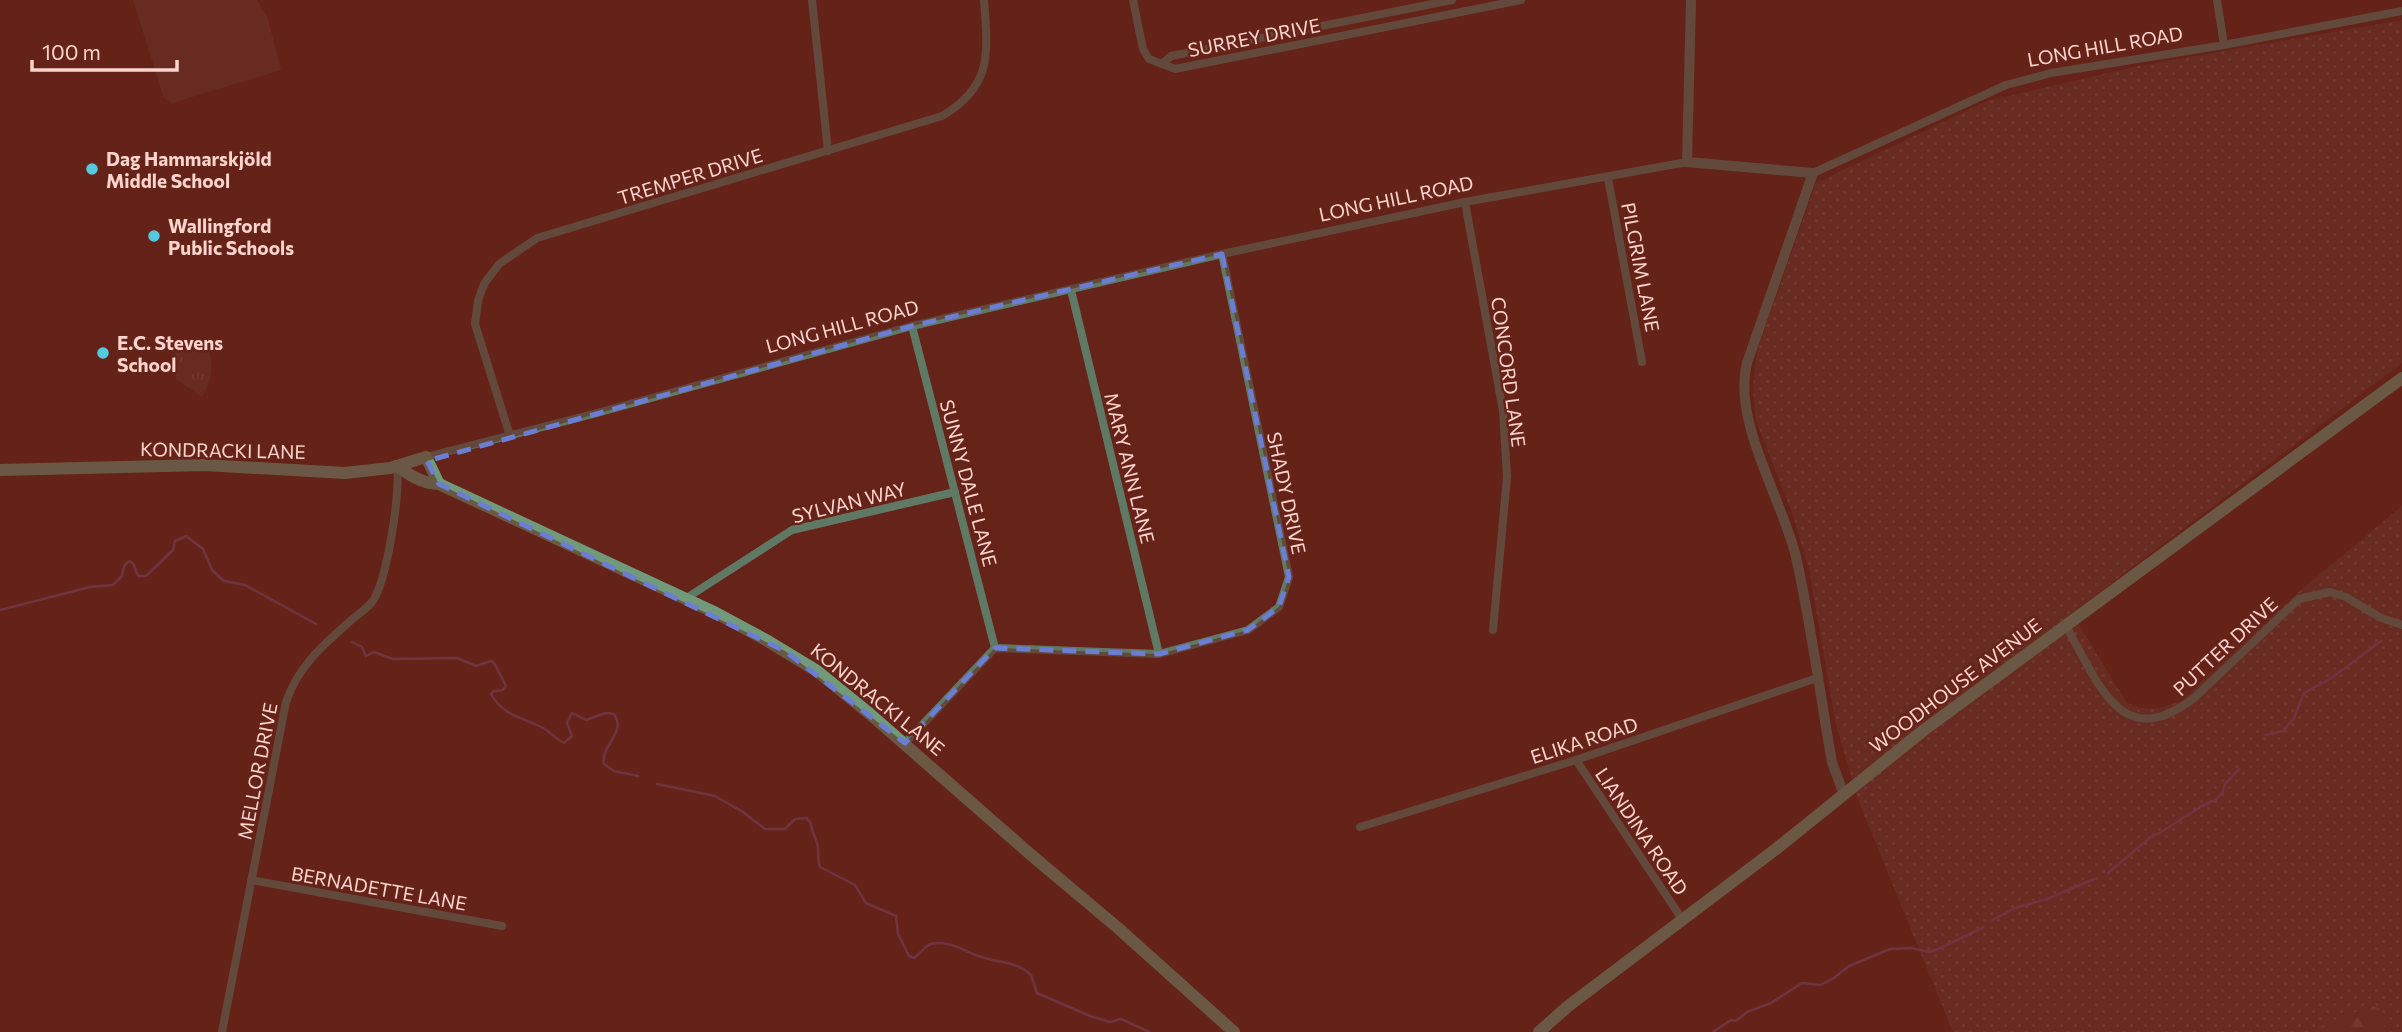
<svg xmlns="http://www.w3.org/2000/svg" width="2402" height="1032" font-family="Commissioner,sans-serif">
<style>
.grass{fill:url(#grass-dots)}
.forest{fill:url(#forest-firs)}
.park{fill:url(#park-tufts)}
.pitch{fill:#6d372e}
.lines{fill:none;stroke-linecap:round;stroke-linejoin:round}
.stream{stroke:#7f486e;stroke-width:2.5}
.minor{stroke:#5f7964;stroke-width:8}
.tertiary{stroke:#5f7964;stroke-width:10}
.secondary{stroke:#719a7a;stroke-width:12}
.marked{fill:none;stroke:#6c7dd4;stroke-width:5;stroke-dasharray:14 9;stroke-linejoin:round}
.poi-dot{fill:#54cade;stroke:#65231a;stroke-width:2.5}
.labels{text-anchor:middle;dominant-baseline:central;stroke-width:5;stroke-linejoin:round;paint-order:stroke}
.street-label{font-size:19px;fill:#fed4cc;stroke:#65231a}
.poi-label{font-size:19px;font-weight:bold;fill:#fed4cc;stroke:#65231a;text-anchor:start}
</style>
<defs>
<pattern id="grass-dots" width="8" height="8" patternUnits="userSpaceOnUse" patternTransform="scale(1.75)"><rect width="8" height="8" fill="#6d372e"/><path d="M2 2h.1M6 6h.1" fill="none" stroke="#83534b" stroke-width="1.8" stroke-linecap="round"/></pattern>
<pattern id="forest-firs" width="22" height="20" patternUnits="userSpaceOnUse" patternTransform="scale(1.75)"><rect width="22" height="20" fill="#6d372e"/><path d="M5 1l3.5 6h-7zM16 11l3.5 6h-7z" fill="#83534b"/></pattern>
<pattern id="park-tufts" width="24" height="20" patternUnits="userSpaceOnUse" patternTransform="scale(1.75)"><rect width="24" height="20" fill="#6d372e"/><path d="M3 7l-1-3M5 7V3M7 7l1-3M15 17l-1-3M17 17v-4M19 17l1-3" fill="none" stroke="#83534b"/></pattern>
</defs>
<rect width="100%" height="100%" fill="#65231a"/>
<!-- grass -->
<path class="grass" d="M2402 20V363L2072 613 2126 702C2149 713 2158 709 2181 701L2300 591 2402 506V1032H1953L1857 797 1835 720 1809 569 1793 516 1756 421 1753 389 1757 351 1816 183 1987 101 2139 66Z"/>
<!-- forest -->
<path class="forest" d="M2368 1004 2380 1009 2386 1021 2382 1032H2307L2350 1015Z"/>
<!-- park -->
<path class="park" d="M196 344 208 349C215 366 210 382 202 397L176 379 175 347Z"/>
<!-- pitch -->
<path class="pitch" d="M133 0H257L267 16 281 70 172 103 164 98Z"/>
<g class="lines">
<!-- stream -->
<g class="stream">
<path d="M0 610 90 587 113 585 122 576 124 566 129 561 133 563 138 576H146L173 550 175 541 186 536 203 549 212 570 224 581 245 585 316 624"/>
<path d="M352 642 362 647 366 656 374 652 393 659 457 658 476 666 491 661 494 663 506 686 503 690 494 691 491 694C503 716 522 717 541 727 550 731 556 739 564 743L572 736 567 723 572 713 586 720 606 713 614 714C627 733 600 746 604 764L614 771 638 776"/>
<path d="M2266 735 2283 731 2294 718 2304 693 2330 679 2381 641"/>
<path d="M657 784 715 796 743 812 765 829H785L795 819 807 818 811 824C812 833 817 839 818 848 819 855 817 859 820 867L855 885 866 903 896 916 898 934 909 956 914 958C920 954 925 946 931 944 951 939 967 954 985 958 1002 963 1017 962 1031 975L1037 993 1090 1016 1110 1022 1121 1019 1149 1032"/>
<path d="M2108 873 2153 835 2158 834 2202 806 2215 800 2222 794 2225 784 2239 769"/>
<path d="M1991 921 2015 908 2047 899 2094 879"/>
<path d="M1713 1032 1731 1020 1736 1021 1747 1012 1771 1003 1802 983 1821 985 1834 978 1849 966 1890 949 1911 948 1929 952 1938 949 1984 927"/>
</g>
<!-- minor -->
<g class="minor">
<path d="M812 0 828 151"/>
<path d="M1133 0 1143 49 1149 59 1175 69 1521 0"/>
<path d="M2217 0 2224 45"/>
<path d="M1162 64 1171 56 1452 0"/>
<path d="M1813 173 2006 85 2051 73 2224 45 2402 11"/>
<path d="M1608 178 1642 362"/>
<path d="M1465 202 1503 411 1507 477 1493 630"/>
<path d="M1071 290 1159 654"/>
<path d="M912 326 995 648"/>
<path d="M510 436 475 324 478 301 484 284 499 264 537 238 942 116C993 86 988 53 984 0"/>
<path d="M426 457 597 413 912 326 1222 254 1465 202 1687 162"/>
<path d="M685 599 792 530 955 492"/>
<path d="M2066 626C2098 682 2121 755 2194 698L2299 599 2330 592 2346 597 2379 617 2402 625"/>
<path d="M905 743 995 648 1159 654 1248 630 1279 607 1289 577 1222 254"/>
<path d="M1576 760 1682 919"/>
<path d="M1360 827 1576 760 1817 678"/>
<path d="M251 880 502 926"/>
<path d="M222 1032 286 702C298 667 321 647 348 623 356 616 365 610 372 602 387 582 401 490 397 466"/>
</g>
<!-- tertiary -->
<path class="tertiary" d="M1691 0 1687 162 1813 173 1747 363C1732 421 1783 501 1796 557 1811 623 1820 695 1832 762L1844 795"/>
<!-- secondary -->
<g class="secondary">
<path d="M397 466C409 475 423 484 439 484L716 613 766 640 817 671 870 714 1030 854 1118 928 1234 1032"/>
<path d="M0 470 204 465 345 473 390 468 426 457 439 484"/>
<path d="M1539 1032 1567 1007 1776 849 1924 730 2402 378"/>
</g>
</g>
<!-- marked area -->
<path d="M0 0H2402V1032H0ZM1222 254 1289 577 1279 607 1248 630 1159 654 995 648 905 743 785 651 439 484 427 461 912 326Z" fill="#65231a" fill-opacity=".55" fill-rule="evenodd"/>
<path class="marked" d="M1222 254 1289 577 1279 607 1248 630 1159 654 995 648 905 743 785 651 439 484 427 461 912 326Z"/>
<!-- markers -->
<g class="poi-dot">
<circle cx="92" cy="169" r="7"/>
<circle cx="154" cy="236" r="7"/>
<circle cx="103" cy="353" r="7"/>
</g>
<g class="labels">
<!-- street labels -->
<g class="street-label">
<text transform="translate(1254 37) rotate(-11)">SURREY DRIVE</text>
<text transform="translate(2105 46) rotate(-10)">LONG HILL ROAD</text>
<text transform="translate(690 176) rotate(-17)">TREMPER DRIVE</text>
<text transform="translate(1396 198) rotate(-12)">LONG HILL ROAD</text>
<text transform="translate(1641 267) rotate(79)">PILGRIM LANE</text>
<text transform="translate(842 326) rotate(-15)">LONG HILL ROAD</text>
<text transform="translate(1509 372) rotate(82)">CONCORD LANE</text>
<text transform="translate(223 450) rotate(1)">KONDRACKI LANE</text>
<text transform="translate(1130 468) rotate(76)">MARY ANN LANE</text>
<text transform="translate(969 483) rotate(75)">SUNNY DALE LANE</text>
<text transform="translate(1287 493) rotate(78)">SHADY DRIVE</text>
<text transform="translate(849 502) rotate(-14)">SYLVAN WAY</text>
<text transform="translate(2225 646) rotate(-43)">PUTTER DRIVE</text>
<text transform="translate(1955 685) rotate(-37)">WOODHOUSE AVENUE</text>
<text transform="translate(878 699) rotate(39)">KONDRACKI LANE</text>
<text transform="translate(1584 740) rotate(-18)">ELIKA ROAD</text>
<text transform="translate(257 771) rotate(-79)">MELLOR DRIVE</text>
<text transform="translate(1642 831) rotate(56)">LIANDINA ROAD</text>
<text transform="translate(379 888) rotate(10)">BERNADETTE LANE</text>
</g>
<!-- poi labels -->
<g class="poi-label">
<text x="106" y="158">Dag Hammarskjöld<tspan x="106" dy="22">Middle School</tspan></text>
<text x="168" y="225">Wallingford<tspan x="168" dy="22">Public Schools</tspan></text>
<text x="117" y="342">E.C. Stevens<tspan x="117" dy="22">School</tspan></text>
</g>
</g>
<!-- scale -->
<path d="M32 60v10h145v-10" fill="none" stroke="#fed4cc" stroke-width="3.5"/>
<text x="42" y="60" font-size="21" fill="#fed4cc" stroke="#65231a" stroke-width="5" paint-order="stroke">100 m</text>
</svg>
